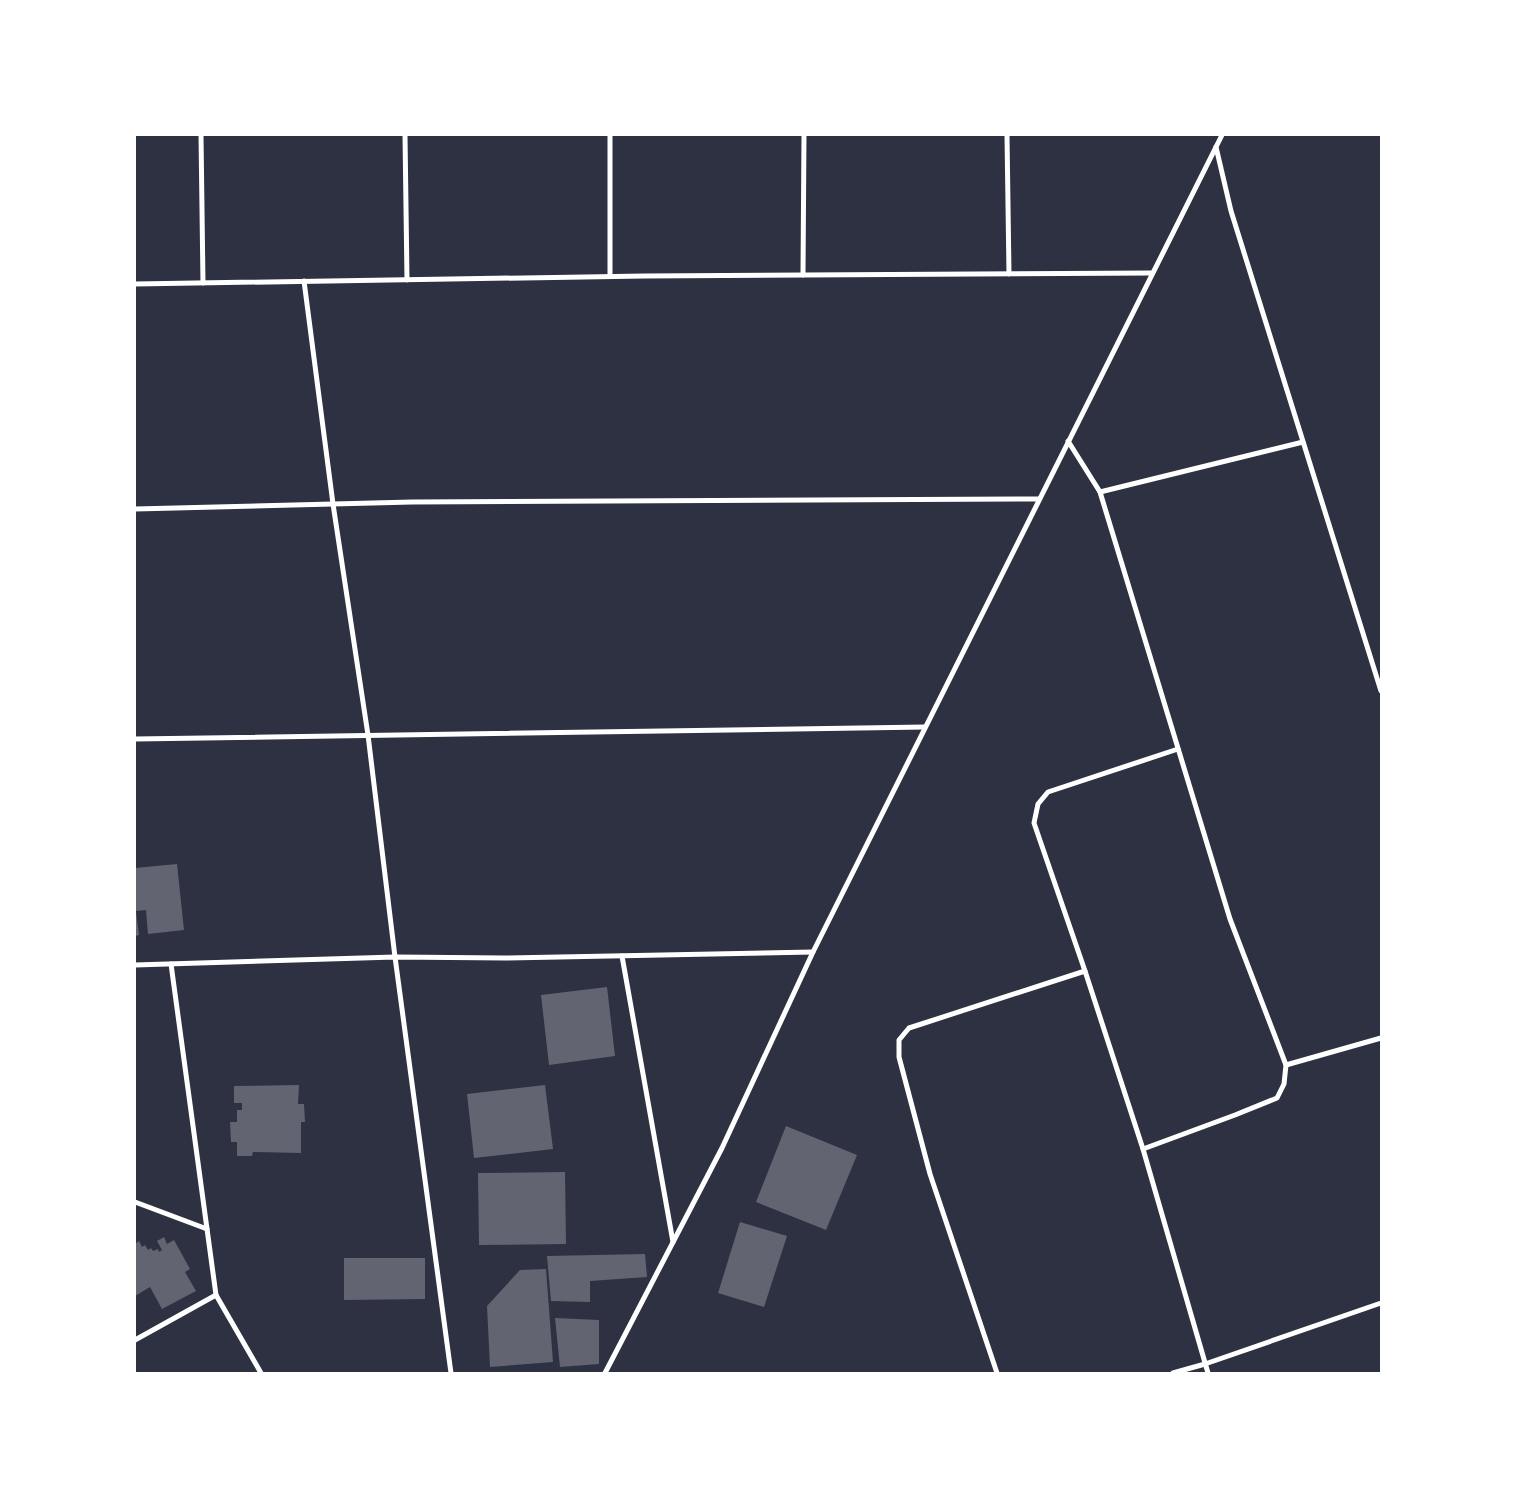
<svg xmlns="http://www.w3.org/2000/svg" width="1516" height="1508" font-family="'IBM Plex Sans',sans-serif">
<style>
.building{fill:#626471}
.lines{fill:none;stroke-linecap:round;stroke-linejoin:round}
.minor{stroke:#fff;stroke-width:5}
</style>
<rect width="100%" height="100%" fill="#2d3142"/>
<!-- building -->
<g class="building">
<path d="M177 864 184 930 148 934 146 910 136 911 139 935 135 936V868Z"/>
<path d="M607 987 615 1056 549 1065 541 995Z"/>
<path d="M299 1085 298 1104H304L305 1122H301V1153L253 1152 252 1156H237V1142H231L230 1122H237V1110H242V1103H234V1086Z"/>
<path d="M545 1085 553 1149 474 1158 467 1094Z"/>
<path d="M786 1126 857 1155 826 1230 756 1202Z"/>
<path d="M565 1172 566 1244 479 1245 478 1173Z"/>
<path d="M740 1222 787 1236 764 1307 718 1293Z"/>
<path d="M164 1237 167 1244 174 1240 190 1269 185 1272 196 1291 162 1309 150 1287 135 1296V1244L139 1241 142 1247 145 1245 148 1250 151 1248 153 1251 158 1249 159 1252 162 1250 157 1241Z"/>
<path d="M645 1254 647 1277 590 1281V1302L551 1301 547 1256Z"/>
<path d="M344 1258H425V1299L344 1300Z"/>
<path d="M546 1269 553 1362 490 1367 487 1306 520 1270Z"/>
<path d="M555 1318 599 1320V1364L560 1367Z"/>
</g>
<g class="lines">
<!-- minor -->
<g class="minor">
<path d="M201 135 203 283"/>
<path d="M405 135 407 280"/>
<path d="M610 135V276"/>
<path d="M1007 135 1009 274"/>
<path d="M1216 147 1231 211 1381 691"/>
<path d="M803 275 804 135"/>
<path d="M304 281 333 504 368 735 395 957 451 1373"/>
<path d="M135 284 645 276 1152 273"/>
<path d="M1068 441 1100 492 1230 919 1286 1065 1284 1084 1277 1098 1235 1115 1143 1149"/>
<path d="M1100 492 1303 442"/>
<path d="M135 509 412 502 1039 499"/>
<path d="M135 739 925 727"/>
<path d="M1178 749 1048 792 1038 804 1034 823 1085 971 1143 1149 1208 1373"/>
<path d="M622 956 673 1242"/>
<path d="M171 964 216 1295 261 1373"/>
<path d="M135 965 395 957 505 958 813 952"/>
<path d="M1286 1065 1381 1038"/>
<path d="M135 1202 207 1229"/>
<path d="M135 1340 216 1295"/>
<path d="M605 1373 722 1148 813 952 1222 135"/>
<path d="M997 1373 930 1174 899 1057V1040L909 1028 1085 971"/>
<path d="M1173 1373 1205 1364 1381 1303"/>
</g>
</g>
<!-- border -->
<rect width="1516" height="1508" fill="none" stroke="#ffffff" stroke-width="272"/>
</svg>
